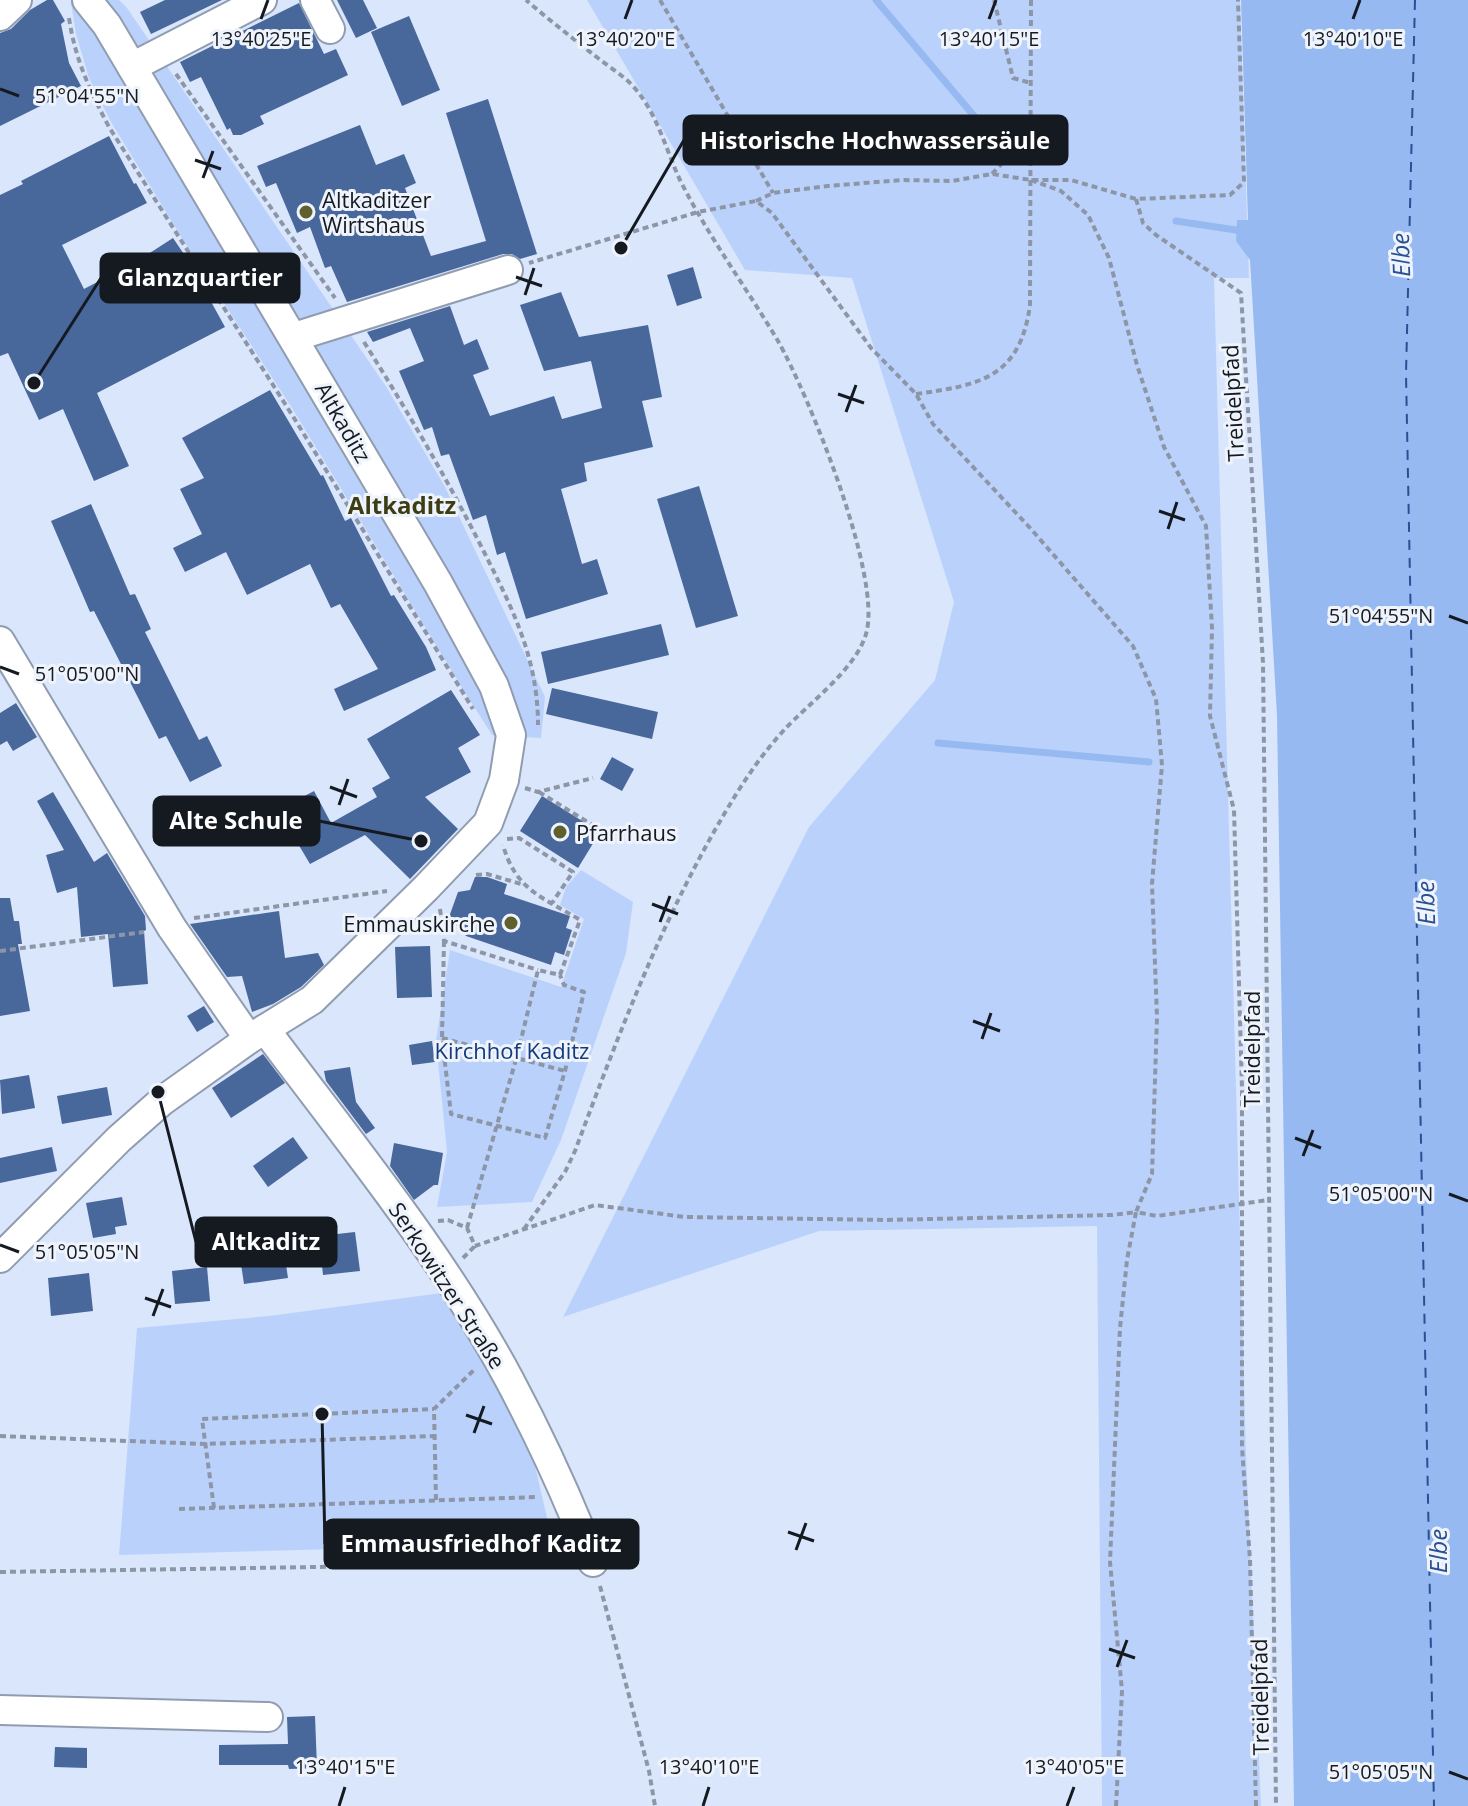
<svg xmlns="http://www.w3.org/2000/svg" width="1468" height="1806" font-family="'Open Sans',sans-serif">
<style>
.green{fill:#bad2fb}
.water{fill:#97b9f2}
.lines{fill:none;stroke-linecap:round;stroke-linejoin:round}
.stream{stroke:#97b9f2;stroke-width:7}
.ferry{stroke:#295095;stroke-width:2;stroke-dasharray:10 8;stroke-linecap:butt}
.building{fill:#48679b}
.minor-casing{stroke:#909cb0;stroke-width:32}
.path{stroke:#8d96a7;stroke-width:4;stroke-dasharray:6 4;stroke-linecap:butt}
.minor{stroke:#fff;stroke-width:28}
.ticks{fill:none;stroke:#151a21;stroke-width:3}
.poi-dot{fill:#5f602d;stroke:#eef3fc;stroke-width:3}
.labels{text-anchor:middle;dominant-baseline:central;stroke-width:6;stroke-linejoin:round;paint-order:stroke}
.poi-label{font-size:22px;fill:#151a21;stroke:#eef3fc;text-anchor:start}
.street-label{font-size:22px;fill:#151a21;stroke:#eef3fc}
.park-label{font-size:22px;fill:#143a7c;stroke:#eef3fc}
.water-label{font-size:24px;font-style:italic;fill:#295095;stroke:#eef3fc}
.neighbourhood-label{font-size:24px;font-weight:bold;fill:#3d3d14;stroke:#eef3fc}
.ticks-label{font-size:20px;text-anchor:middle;fill:#151a21;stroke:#eef3fc;stroke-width:6;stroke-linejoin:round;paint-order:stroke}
.leader{fill:none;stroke:#151a21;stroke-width:3}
.callout-dot{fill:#151a21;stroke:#eef3fc;stroke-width:3}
.callout{fill:#151a21;stroke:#151a21;stroke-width:3}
.callout-label{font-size:24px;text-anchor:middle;font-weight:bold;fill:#fff}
</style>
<rect width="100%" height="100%" fill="#dae6fc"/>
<!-- green -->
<g class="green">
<path d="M73 0H119L127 8 387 388 444 485 545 697 541 738 492 735 464 691 292 408 185 243 111 122 89 78 76 34 71 3Z"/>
<path d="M587 0H1240L1249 278H1214L1246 1455 1261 1806H1102L1097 1226 819 1231 563 1317 809 827 935 680 954 602 852 278 745 270Z"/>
<path d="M581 870 633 902 626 953 561 1140 532 1202 437 1207 447 1152 436 1041 450 950 561 987 584 919 560 905 566 887Z"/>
<path d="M449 1292 531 1449 553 1543 119 1555 137 1328 269 1316Z"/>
</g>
<!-- water -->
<path class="water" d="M1241 0H1468V1806H1294L1277 715 1250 260 1236 241 1237 220H1248Z"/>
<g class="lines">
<!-- stream -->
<g class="stream">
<path d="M876 0 1002 149"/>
<path d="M1176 221 1236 230 1244 233"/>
<path d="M938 743 1149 762"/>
</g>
<!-- ferry -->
<path class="ferry" d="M1415 0 1406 374 1434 1806"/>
</g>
<!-- building -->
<g class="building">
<path d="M47 0H53L65 21 61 24 69 63 81 86 0 126V33L11 29 30 10Z"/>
<path d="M165 0H222L151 34 140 12Z"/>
<path d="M337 0H363L377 28 356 38Z"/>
<path d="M299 3 324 54 336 49 348 75 260 116 264 124 241 135H233L230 128 227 130 201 77 190 82 180 62Z"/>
<path d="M409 16 440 90 402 106 371 32Z"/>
<path d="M488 99 537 254 520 259 512 254H503L347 302 331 266 325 268 310 227 297 233 276 183 266 187 257 166 360 125 376 165 404 154 416 183 405 188 431 256 486 241 446 113Z"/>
<path d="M109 136 134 184 136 183 147 203 62 245 84 289 139 260 173 238 188 260 225 327 97 393 129 466 94 481 63 409 39 420 8 353 0 356V195L23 184 21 181Z"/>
<path d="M693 267 702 298 677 306 667 275Z"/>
<path d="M561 292 579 337 648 325 662 397 642 401 653 447 584 463 587 481 561 489 582 564 597 559 608 594 526 619 505 552 497 555 486 515 473 520 449 454 441 456 432 427 424 430 399 371 424 361 410 328 373 342 367 332 450 306 464 345 477 339 489 369 473 375 490 416 554 396 562 419 602 408 591 361 544 371 520 305Z"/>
<path d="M270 390 321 476 323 475 345 521 351 518 391 596 394 595 426 647 436 670 344 711 334 689 378 669 340 604 331 608 310 564 247 595 226 552 185 572 173 548 202 534 180 489 204 478 182 438Z"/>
<path d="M699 486 738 616 696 628 657 499Z"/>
<path d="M91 504 130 595 135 594 151 629 145 632 199 740 207 736 222 766 190 782 166 736 159 739 94 611 90 612 51 521Z"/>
<path d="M661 624 669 655 548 684 541 652Z"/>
<path d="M552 688 658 712 652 739 546 714Z"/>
<path d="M451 690 480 735 458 748 471 772 425 797 458 829 410 879 365 835 310 864 278 810 314 791 331 823 377 797 372 788 390 778 367 739Z"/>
<path d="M16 703 37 737 13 751 7 741 0 745V713Z"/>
<path d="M612 757 634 769 622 791 600 779Z"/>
<path d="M53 792 94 862 107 853 145 916 146 930 144 931 148 984 113 987 108 934 81 937 77 887 57 893 46 855 64 850 37 801Z"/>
<path d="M542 796 600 832 578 868 520 831Z"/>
<path d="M475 877H487L507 884 504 894 570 916 566 928 572 930 564 955 555 952 551 965 466 936 449 917 458 892 470 890Z"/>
<path d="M0 898H10L14 921H19L22 944H18L30 1011 0 1016Z"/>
<path d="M279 911 285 958 318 953 324 965 301 987 273 1004 252 1012 242 976 227 977 190 924Z"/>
<path d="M430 946 432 997 397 998 395 947Z"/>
<path d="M204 1006 214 1022 197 1032 187 1016Z"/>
<path d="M432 1041 435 1062 412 1065 409 1045Z"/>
<path d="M263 1054 285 1083 231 1118 212 1088Z"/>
<path d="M350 1067 356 1102 375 1128 366 1134 326 1081 324 1071Z"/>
<path d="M29 1075 35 1108 2 1114 0 1080Z"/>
<path d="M107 1087 112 1115 62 1124 57 1096Z"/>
<path d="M293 1137 308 1158 268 1187 253 1166Z"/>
<path d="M394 1143 443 1153 438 1185H434L414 1200 390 1166Z"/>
<path d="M52 1147 57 1171 0 1183V1158Z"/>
<path d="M122 1197 127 1225 115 1227 116 1234 93 1238 86 1203Z"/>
<path d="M355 1232 360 1271 323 1275 319 1236Z"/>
<path d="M282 1237 288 1278 244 1284 238 1244Z"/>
<path d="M207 1267 210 1301 175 1304 172 1271Z"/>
<path d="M89 1273 93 1311 51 1316 48 1278Z"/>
<path d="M315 1716 317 1768 289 1769 288 1765H219V1745L288 1744 287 1717Z"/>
<path d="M55 1747 87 1748V1768L54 1767Z"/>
</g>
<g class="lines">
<defs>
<g id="minor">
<path d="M315 0 330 29"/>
<path d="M0 16 17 0"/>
<path d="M132 67 262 0"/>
<path d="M294 337 508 270"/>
<path d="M0 641 172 928 249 1039"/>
<path d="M265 1029C349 1142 442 1254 509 1379 541 1439 569 1500 593 1562"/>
<path d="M0 1258 119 1139 162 1101 249 1039 312 1000 426 888 488 823 504 780 511 735 494 686 438 583 107 25 87 0"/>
<path d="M0 1710 268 1717"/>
</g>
</defs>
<!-- minor casing -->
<use href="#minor" class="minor-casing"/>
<!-- path -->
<g class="path">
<path d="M660 0 773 193"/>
<path d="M994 0 1013 78 1031 83"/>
<path d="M69 18C75 59 90 91 109 127L294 418 473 709"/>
<path d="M176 74 335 298"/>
<path d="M992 174 1029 135"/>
<path d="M1031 180 1061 191 1088 215 1109 258 1137 365 1164 447 1206 526 1212 628 1210 716 1234 810 1242 1089V1447L1250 1560 1256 1806"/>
<path d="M1136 199 1143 223 1156 235 1241 293 1263 663 1276 1806"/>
<path d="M756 201 773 193 828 186 902 180 952 181 992 174 1031 180H1071L1136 199 1230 195 1244 182 1238 0"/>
<path d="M364 342C405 407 443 472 478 540 509 602 538 654 538 725"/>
<path d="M916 394C980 385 1020 378 1030 305L1031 0"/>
<path d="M525 788 538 792 593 778"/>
<path d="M539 792 594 826"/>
<path d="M507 839 519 838 573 872 552 903"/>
<path d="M476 875 487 874 521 884"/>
<path d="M440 909 444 941 538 970"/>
<path d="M194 918 387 891"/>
<path d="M444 941 442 1038 451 1114 545 1138 565 1071 584 992 564 985 560 975"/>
<path d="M0 951 144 932"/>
<path d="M442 1038 565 1071"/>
<path d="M438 1221 448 1220 467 1228 475 1246 595 1205 685 1217 886 1220 1112 1215 1136 1212 1152 1174 1157 1017 1152 884 1162 765 1156 699 1133 646 1031 529 933 424 916 394 871 348 772 213 756 201 698 212 529 263"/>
<path d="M467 1228 517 1056 538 970 560 975 580 920C543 897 516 891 503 845"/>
<path d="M524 1229 565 1172 575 1151C620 1031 665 911 732 801 747 776 764 752 784 730 808 704 856 669 866 634 883 577 808 394 778 341 746 287 708 236 680 180 665 148 657 111 631 84 620 73 606 65 594 55 571 37 548 19 526 0"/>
<path d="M463 1258 475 1246"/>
<path d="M0 1436 205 1444 434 1436"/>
<path d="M436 1500 434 1409 476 1368"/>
<path d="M214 1508 202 1419 434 1409"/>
<path d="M179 1509 538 1497"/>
<path d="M0 1572 566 1563"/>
<path d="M600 1586 649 1771 655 1806"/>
<path d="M1116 1806 1122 1691 1110 1562 1120 1328 1127 1260 1136 1212 1157 1216 1268 1200"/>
</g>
<!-- minor -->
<use href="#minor" class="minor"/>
</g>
<!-- ticks -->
<path class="ticks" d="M261 19 268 0M625 19 632 0M989 19 996 0M1353 19 1360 0M0 89 19 96M195 160 221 169M203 178 213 151M516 277 542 286M525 295 534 268M838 394 864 403M846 412 856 385M1159 511 1185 520M1168 529 1177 502M1449 616 1468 623M0 667 19 674M330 787 357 797M339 805 348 779M652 904 678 914M660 922 670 896M973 1021 1000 1031M982 1039 991 1013M1295 1138 1321 1148M1303 1156 1313 1130M1449 1194 1468 1201M0 1245 19 1252M145 1298 171 1307M153 1316 163 1289M466 1415 492 1424M474 1433 484 1406M788 1532 814 1541M796 1550 806 1523M1109 1649 1135 1658M1117 1667 1127 1640M1449 1772 1468 1779M339 1806 345 1787M703 1806 709 1787M1067 1806 1074 1787"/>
<!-- markers -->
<g class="poi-dot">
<circle cx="306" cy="212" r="8"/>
<circle cx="560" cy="832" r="8"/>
<circle cx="511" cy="923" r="8"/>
</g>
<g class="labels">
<!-- poi labels -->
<g class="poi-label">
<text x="322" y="199">Altkaditzer<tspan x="322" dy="25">Wirtshaus</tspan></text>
<text x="576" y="832">Pfarrhaus</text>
<text x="495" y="923" text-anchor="end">Emmauskirche</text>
</g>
<!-- street labels -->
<g class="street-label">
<text transform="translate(1232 403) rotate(-93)">Treidelpfad</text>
<text transform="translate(344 422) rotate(60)">Altkaditz</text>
<text transform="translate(1251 1049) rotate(-90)">Treidelpfad</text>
<text transform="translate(448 1285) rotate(57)">Serkowitzer Straße</text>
<text transform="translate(1259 1697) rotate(-91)">Treidelpfad</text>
</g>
<!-- park labels -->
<g class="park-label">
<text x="512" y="1050">Kirchhof Kaditz</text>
</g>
<!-- water labels -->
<g class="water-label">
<text transform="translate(1400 255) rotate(-92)">Elbe</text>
<text transform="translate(1425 903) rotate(-92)">Elbe</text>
<text transform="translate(1437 1551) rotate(-90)">Elbe</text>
</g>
<!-- neighbourhood labels -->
<g class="neighbourhood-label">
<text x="402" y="504">Altkaditz</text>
</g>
</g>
<g class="ticks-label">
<text x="261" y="46">13°40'25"E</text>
<text x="625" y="46">13°40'20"E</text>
<text x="989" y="46">13°40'15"E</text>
<text x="1353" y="46">13°40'10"E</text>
<text x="87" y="103">51°04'55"N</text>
<text x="1381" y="623">51°04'55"N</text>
<text x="87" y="681">51°05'00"N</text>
<text x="1381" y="1201">51°05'00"N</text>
<text x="87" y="1259">51°05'05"N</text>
<text x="345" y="1774">13°40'15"E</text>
<text x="709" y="1774">13°40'10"E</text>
<text x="1074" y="1774">13°40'05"E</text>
<text x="1381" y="1779">51°05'05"N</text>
</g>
<!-- callouts -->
<path class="leader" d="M621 248L684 140M34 383L101 278M421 841L319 821M158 1092L196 1242M322 1414L325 1544"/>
<g class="callout-dot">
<circle cx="621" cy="248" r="8"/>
<circle cx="34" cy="383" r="8"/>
<circle cx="421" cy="841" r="8"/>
<circle cx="158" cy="1092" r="8"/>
<circle cx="322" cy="1414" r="8"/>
</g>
<g class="callout">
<rect x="684" y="116" width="383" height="48" rx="8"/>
<rect x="101" y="254" width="198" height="48" rx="8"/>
<rect x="154" y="797" width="165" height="48" rx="8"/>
<rect x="196" y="1218" width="140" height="48" rx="8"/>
<rect x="325" y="1520" width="313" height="48" rx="8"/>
</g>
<g class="callout-label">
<text x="875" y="149">Historische Hochwassersäule</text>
<text x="200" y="286">Glanzquartier</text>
<text x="236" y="829">Alte Schule</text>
<text x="266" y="1250">Altkaditz</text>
<text x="481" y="1552">Emmausfriedhof Kaditz</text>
</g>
</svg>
